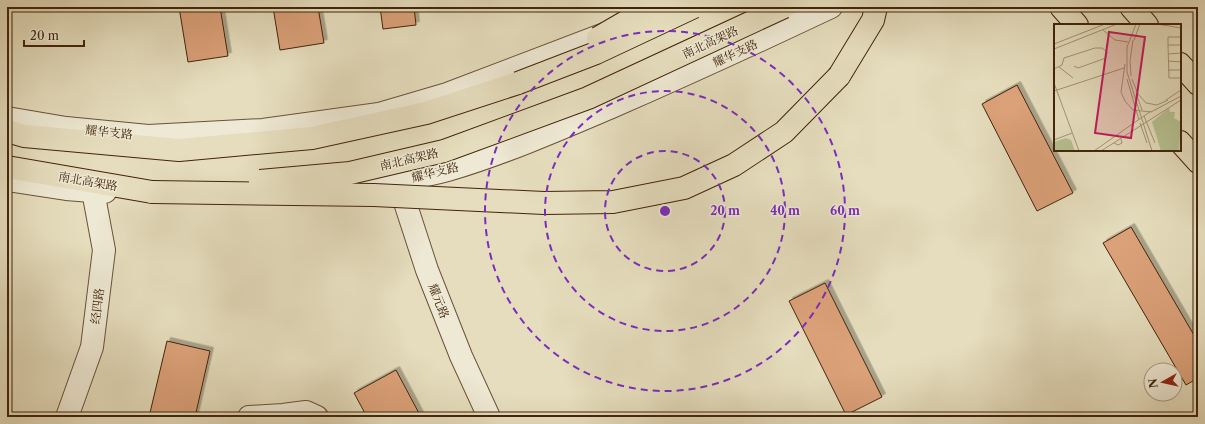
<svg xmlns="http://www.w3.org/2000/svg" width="1205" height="424" font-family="'Libre Caslon Text','Noto Serif SC',serif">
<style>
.building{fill:#dba179;stroke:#42240b;filter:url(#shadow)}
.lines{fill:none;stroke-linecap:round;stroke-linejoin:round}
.minor-casing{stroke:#6b5238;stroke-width:24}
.major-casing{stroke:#42240b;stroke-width:24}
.highway-casing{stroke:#42240b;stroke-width:24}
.minor{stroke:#eee9d4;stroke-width:22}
.major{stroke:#e5ddbd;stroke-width:22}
.highway{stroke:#e5ddbd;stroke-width:22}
.highway-bridge-casing{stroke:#42240b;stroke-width:24;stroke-linecap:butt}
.highway-bridge{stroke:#e5ddbd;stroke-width:22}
.ring{fill:none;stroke:#7b2cbf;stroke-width:2;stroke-dasharray:7 5}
.labels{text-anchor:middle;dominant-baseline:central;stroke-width:3;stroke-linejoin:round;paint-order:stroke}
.street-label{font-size:12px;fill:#42240b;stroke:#eee9d4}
.inset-road{fill:none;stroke:#a49376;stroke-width:1}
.view{fill:#c2185b;fill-opacity:0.15;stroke:#c2185b;stroke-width:2}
.inset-edge{fill:none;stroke:#42240b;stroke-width:2}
.centre{fill:#7b2cbf;stroke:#eee9d4;stroke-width:2}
.ring-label{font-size:12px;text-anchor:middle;font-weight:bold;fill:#7b2cbf;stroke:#eee9d4;stroke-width:3;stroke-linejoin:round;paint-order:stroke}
</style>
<defs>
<filter id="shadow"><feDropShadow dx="3.5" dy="-3.5" stdDeviation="0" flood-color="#0004"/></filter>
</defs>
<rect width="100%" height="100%" fill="#e5ddbd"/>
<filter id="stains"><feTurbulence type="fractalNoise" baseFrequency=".005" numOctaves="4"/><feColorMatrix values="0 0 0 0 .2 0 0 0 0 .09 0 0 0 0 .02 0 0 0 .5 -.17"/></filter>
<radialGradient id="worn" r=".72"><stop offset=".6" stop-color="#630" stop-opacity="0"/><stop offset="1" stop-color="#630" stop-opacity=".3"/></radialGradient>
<!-- building -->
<g class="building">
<path d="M179 7H220L228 56 188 62Z"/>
<path d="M273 7H318L324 43 280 50Z"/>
<path d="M380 7H414L416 25 383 29Z"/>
<path d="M1017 85 1073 193 1037 211 982 104Z"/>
<path d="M1131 227 1198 342V378L1186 385 1103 243Z"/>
<path d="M825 283 882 397 846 415 789 301Z"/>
<path d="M167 341 210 351 195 417H149Z"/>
<path d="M396 370 421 417H367L354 393Z"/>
</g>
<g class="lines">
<defs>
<g id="minor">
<path d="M7 118 66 128 148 136 263 130 379 114 447 94 615 30"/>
<path d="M7 180 66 189 105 192"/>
<path d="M398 181 427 270 461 356 489 417"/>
<path d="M337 187C374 183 412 180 448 170 505 153 560 129 614 106 687 74 759 41 831 7"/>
<path d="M67 417 92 347 104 250 93 191"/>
<path d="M249 417 283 415 306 412 317 417"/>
</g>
<g id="major">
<path d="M1061 7 1077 25"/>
<path d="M1131 7 1147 25"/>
<path d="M1180 64 1198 84"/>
<path d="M1180 142 1198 162"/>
</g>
<g id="highway">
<path d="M839 76 873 20 876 7"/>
<path d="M7 131 24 136 179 150 312 138 426 113 518 83"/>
<path d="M7 167 152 192"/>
</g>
</defs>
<!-- minor casing -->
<use href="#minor" class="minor-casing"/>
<!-- major casing -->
<use href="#major" class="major-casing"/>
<!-- highway casing -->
<use href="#highway" class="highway-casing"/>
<!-- minor -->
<use href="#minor" class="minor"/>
<!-- major -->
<use href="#major" class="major"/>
<!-- highway -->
<use href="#highway" class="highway"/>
<defs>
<g id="highway-bridge">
<path d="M598 38 629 20 648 7"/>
<path d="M518 83 596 53 694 7"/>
<path d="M260 181 350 173 444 151 588 98 784 7"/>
<path d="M152 192 374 195 544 203 613 202 684 188 734 165 784 132 839 76"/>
</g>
</defs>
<!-- highway-bridge casing -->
<use href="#highway-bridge" class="highway-bridge-casing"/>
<!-- highway-bridge -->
<use href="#highway-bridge" class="highway-bridge"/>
</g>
<!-- distance rings -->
<g class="ring">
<circle cx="665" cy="211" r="60"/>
<circle cx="665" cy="211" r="120"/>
<circle cx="665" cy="211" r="180"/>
</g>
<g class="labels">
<!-- street labels -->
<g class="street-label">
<text transform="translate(710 42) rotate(-25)">南北高架路</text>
<text transform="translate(735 53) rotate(-25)">耀华支路</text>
<text transform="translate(109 132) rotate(6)">耀华支路</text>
<text transform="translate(409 159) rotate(-13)">南北高架路</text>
<text transform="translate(435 172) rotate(-14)">耀华支路</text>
<text transform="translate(88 181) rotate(10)">南北高架路</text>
<text transform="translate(439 301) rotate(69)">耀元路</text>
<text transform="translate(97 306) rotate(-83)">经四路</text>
</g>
</g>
<!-- overview -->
<g transform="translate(1054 24)">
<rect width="127" height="127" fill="#e5ddbd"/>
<path d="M115 84 116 88H121L120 94 127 98 125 127H107L98 98ZM12 114 17 116 21 127H0V118Z" fill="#b5c090"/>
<path class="inset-road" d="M82 0 73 23V48L98 127M103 0 127 4M49 6 61 16 74 18M127 13H114V21L115 54H127M80 16 86 0M0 20 51 0M114 21H127M0 25 63 0M114 30 127 29M114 37 127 38M71 40 67 68 71 77 79 86 97 88 127 72M5 43 19 54M0 45 8 41 10 34 41 24H48L53 28 52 34 24 44 20 42M114 46H127M77 52 76 37 79 16M73 55 85 96M78 55 84 70 92 79 103 81 114 76M0 59 25 127M0 67 70 44M83 72 88 86M112 76 127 66M90 92 101 119M86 99 93 119M0 116 18 109M60 119 64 121 68 119 67 115M40 127 97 87M47 127 127 76"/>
<path class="view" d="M55 8 91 13 77 114 41 109Z"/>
<rect width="127" height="127" class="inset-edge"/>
</g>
<circle cx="665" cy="211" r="6" class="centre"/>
<g class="ring-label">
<text x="725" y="215">20 m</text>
<text x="785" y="215">40 m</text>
<text x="845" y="215">60 m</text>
</g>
<!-- margin -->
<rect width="1205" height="424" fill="none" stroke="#e5ddbd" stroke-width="24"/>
<rect x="8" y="8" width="1189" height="408" fill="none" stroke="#42240b" stroke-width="2"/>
<rect x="12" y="12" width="1181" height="400" fill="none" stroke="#42240b"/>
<!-- north arrow -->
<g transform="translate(1163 382) rotate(262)"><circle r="19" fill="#eee9d4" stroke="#a99a84"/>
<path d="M0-3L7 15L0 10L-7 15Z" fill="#8f2418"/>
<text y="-6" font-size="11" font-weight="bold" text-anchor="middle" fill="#42240b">N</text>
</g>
<!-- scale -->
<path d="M24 40v6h60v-6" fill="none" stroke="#42240b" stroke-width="2"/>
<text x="30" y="40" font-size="12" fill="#42240b" stroke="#eee9d4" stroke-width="3" paint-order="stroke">20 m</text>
<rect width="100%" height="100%" filter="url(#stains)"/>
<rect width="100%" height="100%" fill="url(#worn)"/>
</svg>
